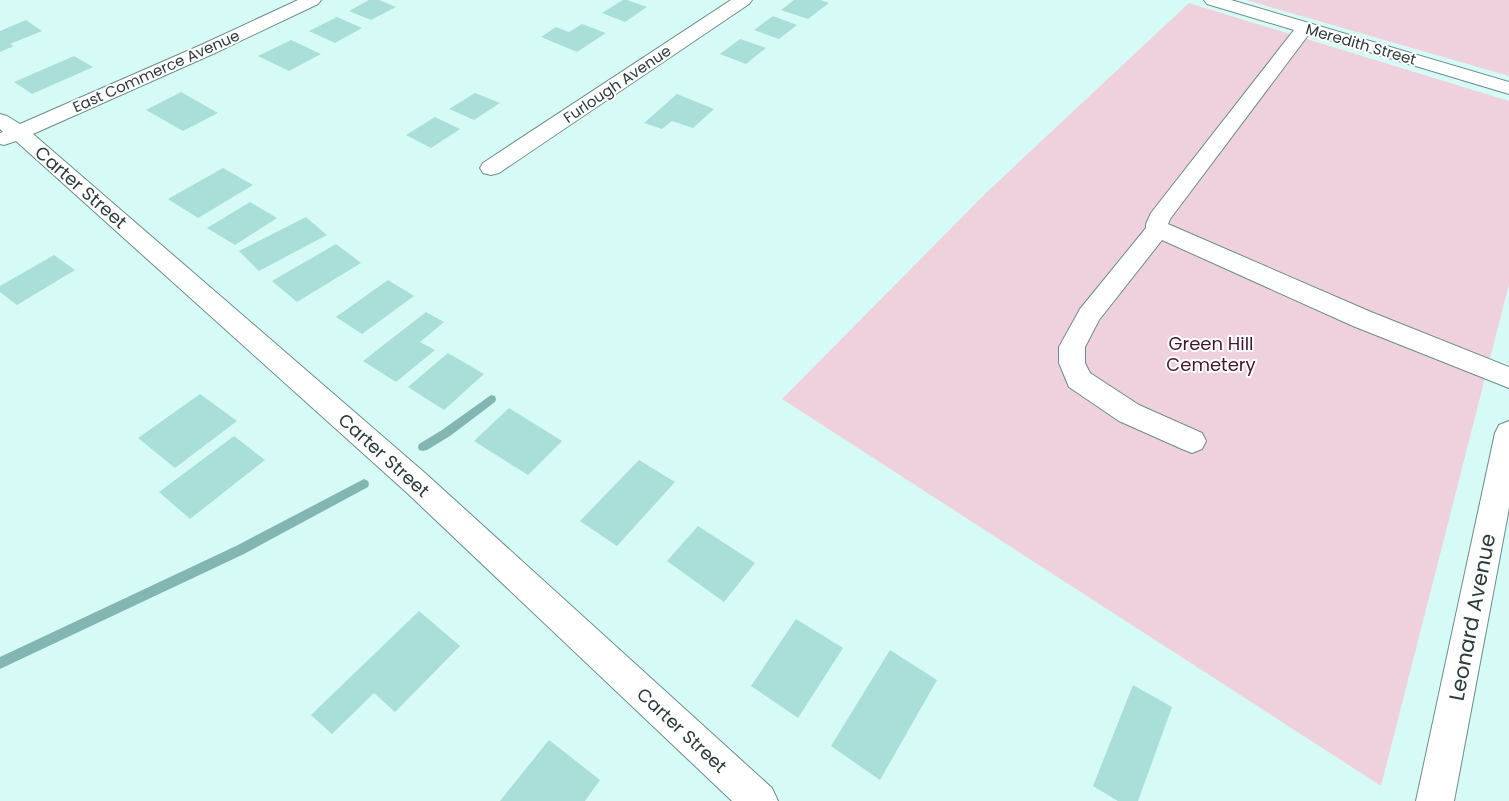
<svg xmlns="http://www.w3.org/2000/svg" width="1509" height="801" font-family="Poppins,sans-serif">
<style>
.green{fill:#efd1de}
.lines{fill:none;stroke-linecap:round;stroke-linejoin:round}
.stream{fill:#83b6b2;fill-rule:evenodd}
.building{fill:#aaded9}
.minor-casing{stroke:#6b8d8a;stroke-width:2}
.minor{fill:#fff;fill-rule:evenodd}
.labels{text-anchor:middle;dominant-baseline:central;stroke-width:4;stroke-linejoin:round;paint-order:stroke}
.far-street-label{font-size:15px;fill:#2d3c3b;stroke:#fff}
.street-label{font-size:18px;fill:#2d3c3b;stroke:#fff}
.park-label{font-size:18px;fill:#47142f;stroke:#fff}
.near-street-label{font-size:21px;fill:#2d3c3b;stroke:#fff}
</style>
<rect width="100%" height="100%" fill="#d6fbf7"/>
<!-- green -->
<g class="green">
<path d="M1246 0H1509V76Z"/>
<path d="M1189 3 1509 101V284L1381 786 782 399 987 192Z"/>
</g>
<g class="lines">
<!-- stream -->
<g class="stream">
<path d="M491 395 495 396 496 399 495 402 450 436 427 450 423 451 419 450 418 447 419 444 442 430Z"/>
<path d="M364 479 368 481 369 484 368 487 244 554 0 669V657L236 546Z"/>
</g>
</g>
<!-- building -->
<g class="building">
<path d="M369 0H379L396 7 371 20 349 11Z"/>
<path d="M623 0H627L647 7 625 22 602 13Z"/>
<path d="M794 0H821L829 3 808 19 781 10Z"/>
<path d="M773 16 797 25 779 39 754 30Z"/>
<path d="M337 17 362 28 335 43 309 31Z"/>
<path d="M26 20 42 31 10 44 14 46 0 52V31Z"/>
<path d="M582 24 606 33 577 52 541 37 556 27 569 32Z"/>
<path d="M740 39 766 48 746 64 720 54Z"/>
<path d="M291 40 321 54 289 71 258 56Z"/>
<path d="M74 56 93 67 32 94 14 82Z"/>
<path d="M181 92 218 113 183 131 146 110Z"/>
<path d="M475 93 500 103 474 120 449 109Z"/>
<path d="M677 94 714 109 693 128 672 121 662 129 644 123Z"/>
<path d="M435 117 460 129 431 148 406 135Z"/>
<path d="M223 168 253 185 198 218 168 199Z"/>
<path d="M250 202 277 218 235 245 207 228Z"/>
<path d="M306 217 327 235 259 271 239 251Z"/>
<path d="M336 244 361 263 297 302 272 281Z"/>
<path d="M54 255 75 270 17 305 0 292V286Z"/>
<path d="M388 280 414 296 362 334 336 317Z"/>
<path d="M426 312 444 322 420 342 435 350 396 382 363 361Z"/>
<path d="M448 353 484 374 444 410 408 387Z"/>
<path d="M200 394 237 421 175 468 138 438Z"/>
<path d="M509 408 562 441 528 475 474 441Z"/>
<path d="M234 436 265 460 190 519 159 492Z"/>
<path d="M639 460 675 482 617 546 580 521Z"/>
<path d="M698 526 755 563 724 602 667 561Z"/>
<path d="M419 611 460 646 395 712 374 693 332 734 311 715Z"/>
<path d="M796 619 843 648 798 718 751 686Z"/>
<path d="M890 650 937 680 880 780 831 746Z"/>
<path d="M1133 685 1172 707 1138 801H1118L1093 786Z"/>
<path d="M549 740 600 780 585 801H500Z"/>
</g>
<g class="lines">
<defs>
<g id="minor">
<path d="M298 0H321L318 4 215 53 33 134 425 473 772 788 778 801H732L405 491 16 141 4 145 0 144V133L3 132 0 129V114L7 116 20 124 201 45Z"/>
<path d="M731 0H752L749 4 499 173 491 175 483 173 480 168 483 163Z"/>
<path d="M1204 0H1231L1509 82V94L1309 34 1170 219 1168 224 1371 312 1509 367V388L1353 326 1162 240 1099 320 1085 347V363L1090 373 1139 405 1202 433 1206 441 1202 449 1192 453 1182 449 1119 421 1069 387 1059 363V347L1080 309 1146 228V224L1151 213 1294 30 1207 4Z"/>
<path d="M1509 421V508L1454 801H1416L1495 433 1499 425Z"/>
</g>
</defs>
<!-- minor casing -->
<use href="#minor" class="minor-casing"/>
<!-- minor -->
<use href="#minor" class="minor"/>
</g>
<g class="labels">
<!-- far-street labels -->
<g class="far-street-label">
<text transform="translate(1361 44) rotate(16)">Meredith Street</text>
<text transform="translate(156 71) rotate(-24)">East Commerce Avenue</text>
<text transform="translate(617 84) rotate(-34)">Furlough Avenue</text>
</g>
<!-- street labels -->
<g class="street-label">
<text transform="translate(81 187) rotate(41)">Carter Street</text>
<text transform="translate(384 455) rotate(42)">Carter Street</text>
<text transform="translate(682 730) rotate(43)">Carter Street</text>
</g>
<!-- park labels -->
<g class="park-label">
<text x="1211" y="343">Green Hill<tspan x="1211" dy="21">Cemetery</tspan></text>
</g>
<!-- near-street labels -->
<g class="near-street-label">
<text transform="translate(1472 617) rotate(-79)">Leonard Avenue</text>
</g>
</g>
</svg>
